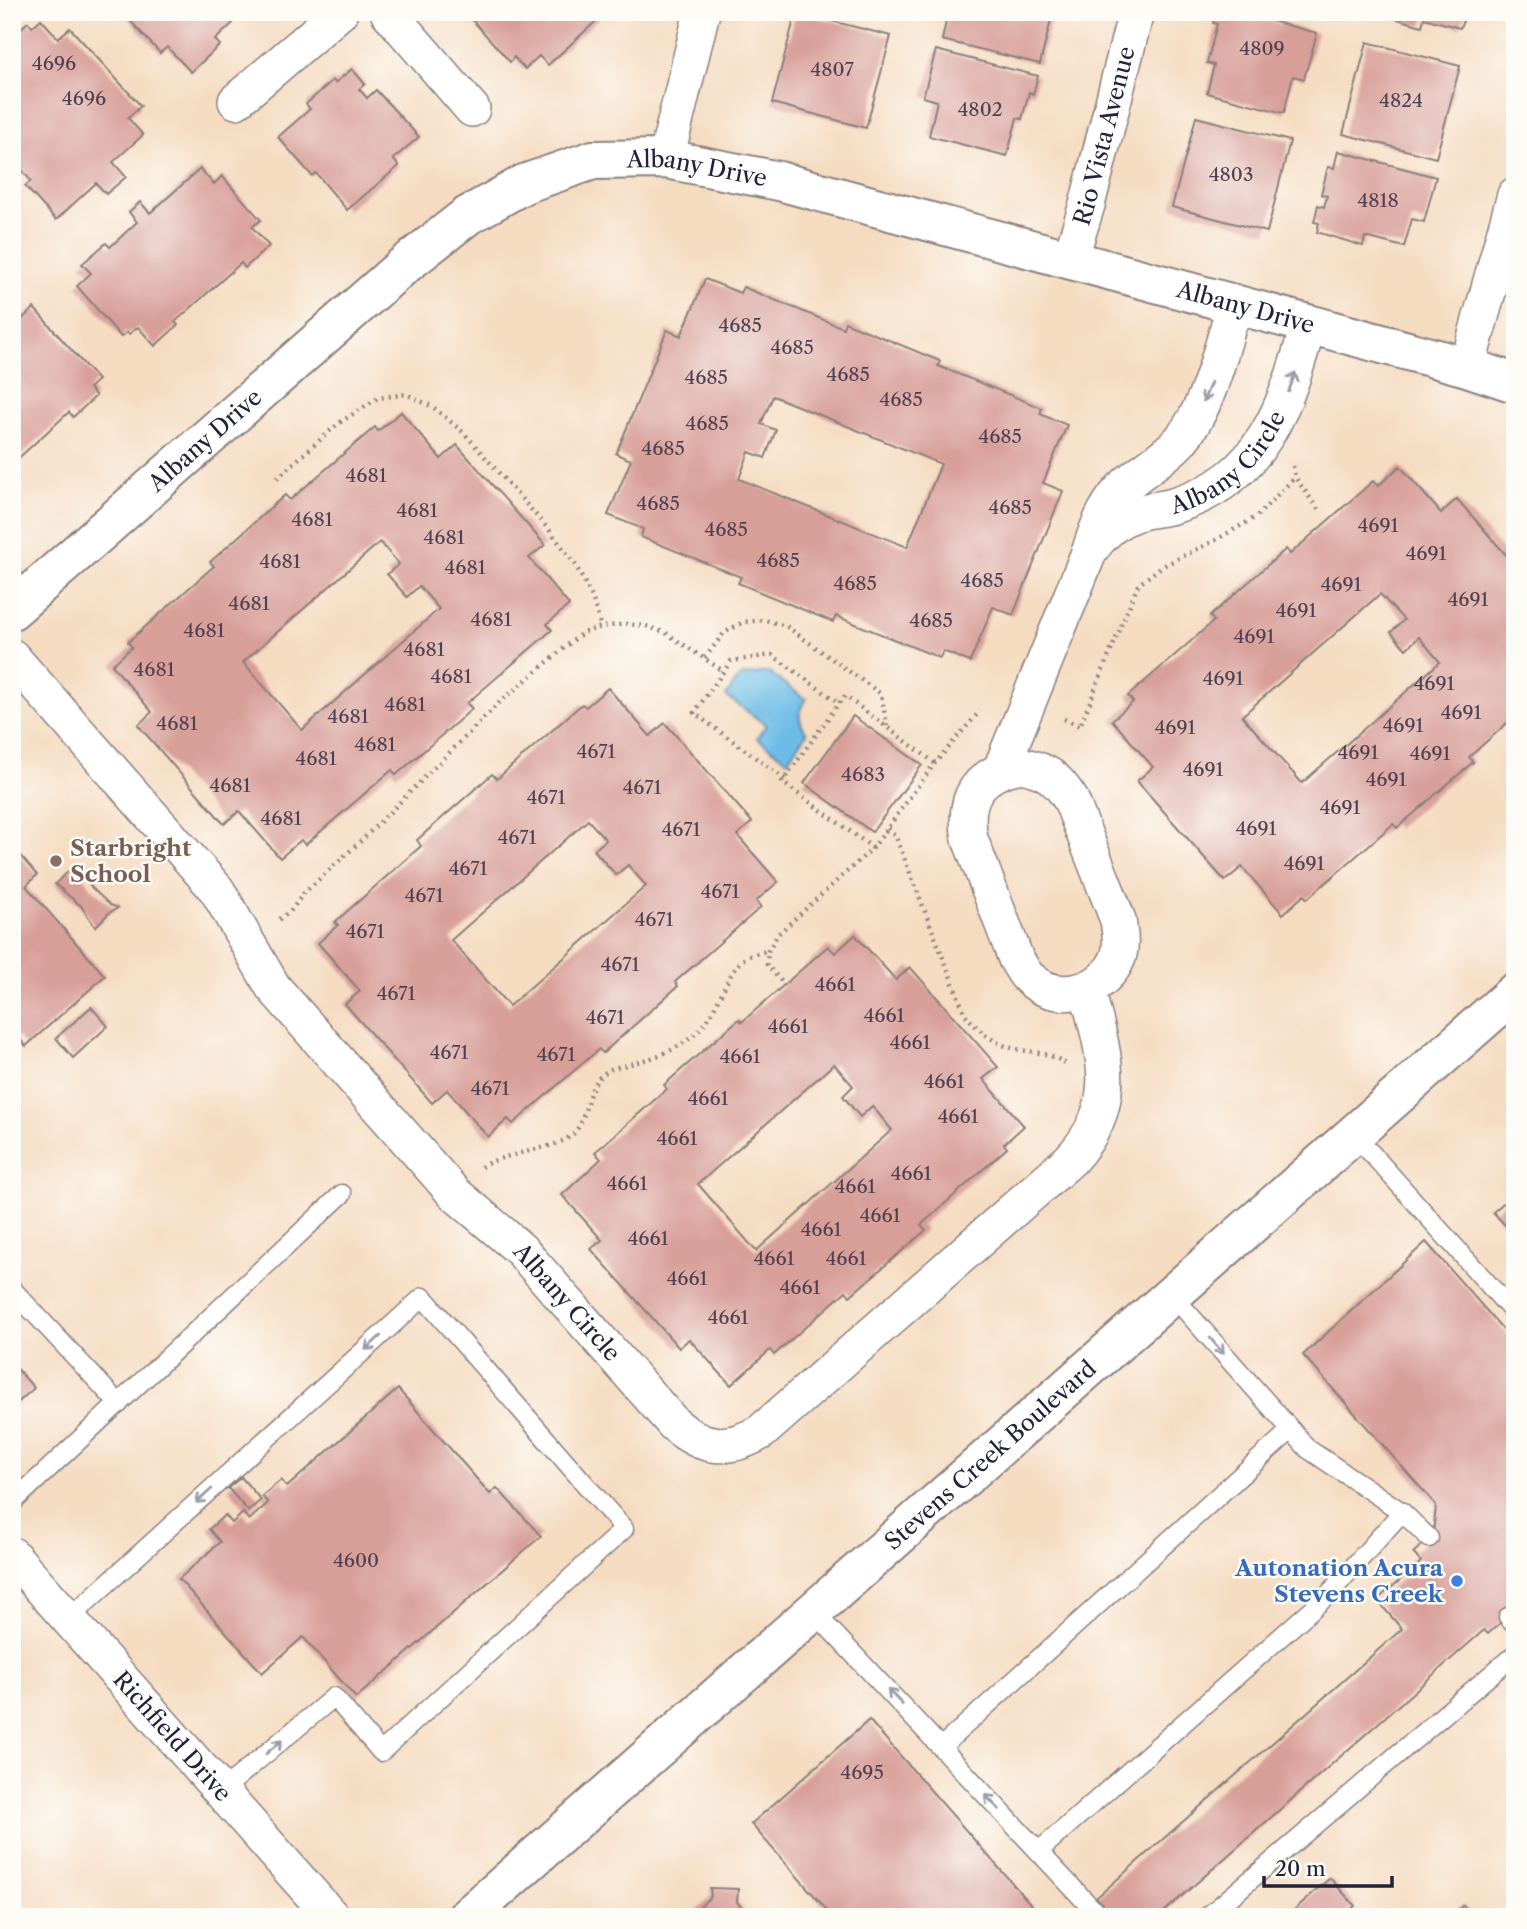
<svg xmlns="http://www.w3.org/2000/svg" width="1527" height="1929" font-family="'Libre Caslon Text',serif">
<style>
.water{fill:#6dbce7;stroke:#486f91;stroke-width:2}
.building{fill:#d89e98;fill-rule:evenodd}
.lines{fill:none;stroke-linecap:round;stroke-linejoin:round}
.service-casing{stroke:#8c7f7e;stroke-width:21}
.minor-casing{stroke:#8c7f7e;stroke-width:38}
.tertiary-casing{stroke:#8c7f7e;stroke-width:42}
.primary-casing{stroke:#8c7f7e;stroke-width:42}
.path{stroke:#8c7f7e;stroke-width:4.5;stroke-dasharray:2 5;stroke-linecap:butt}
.service{stroke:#fff;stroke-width:18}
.minor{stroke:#fff;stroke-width:35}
.tertiary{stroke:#fff;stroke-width:38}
.primary{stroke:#fff;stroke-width:38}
.oneway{stroke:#9c9ca7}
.education-dot{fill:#8d6e63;stroke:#fdfcf7;stroke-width:2.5}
.shop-dot{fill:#3f7fe0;stroke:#fdfcf7;stroke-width:2.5}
.labels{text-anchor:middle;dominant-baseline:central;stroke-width:5;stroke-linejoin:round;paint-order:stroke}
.number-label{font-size:19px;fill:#504152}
.street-label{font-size:23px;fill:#22223b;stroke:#fdfcf7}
.education-label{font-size:23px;font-weight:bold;fill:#785e54;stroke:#fdfcf7;text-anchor:start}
.shop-label{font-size:23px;font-weight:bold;fill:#366cbe;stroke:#fdfcf7;text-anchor:end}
</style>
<rect width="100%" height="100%" fill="#fdfcf7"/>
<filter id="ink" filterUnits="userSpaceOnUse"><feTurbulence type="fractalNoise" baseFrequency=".0143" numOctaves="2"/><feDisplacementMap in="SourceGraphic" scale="14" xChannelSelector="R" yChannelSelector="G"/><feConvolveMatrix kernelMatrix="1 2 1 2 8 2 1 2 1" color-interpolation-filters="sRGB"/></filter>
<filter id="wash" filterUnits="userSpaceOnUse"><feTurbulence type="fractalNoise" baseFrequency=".00686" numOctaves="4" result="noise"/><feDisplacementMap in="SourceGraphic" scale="28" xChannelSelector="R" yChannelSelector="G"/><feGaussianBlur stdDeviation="1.57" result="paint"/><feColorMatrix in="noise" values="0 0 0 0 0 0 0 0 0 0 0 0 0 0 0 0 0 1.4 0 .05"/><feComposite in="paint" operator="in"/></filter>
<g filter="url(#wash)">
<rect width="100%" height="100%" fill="#f5dcc1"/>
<!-- water -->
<path class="water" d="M768 672 806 699C797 712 798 721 807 733L787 760 757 738 766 725 726 696 740 676Z"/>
<g id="blocks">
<!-- building -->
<g class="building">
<path d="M122 12H223L233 23 215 40 220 45 191 72 167 47 160 53Z"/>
<path d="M465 12H606L548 65 539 56 525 69 514 57 510 62Z"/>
<path d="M796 12 891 36 866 128 772 103Z"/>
<path d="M948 12H1053L1040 64 942 40Z"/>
<path d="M1216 12H1237L1317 33 1304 79 1293 76 1284 113 1207 93 1214 65 1207 63 1217 24 1213 23Z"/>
<path d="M1305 12H1324L1323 18Z"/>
<path d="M1373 12H1467L1460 28 1424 18 1422 26Z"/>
<path d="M41 19 58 38 70 28 141 106 128 118 143 135 113 162 126 177 106 194 96 183 56 220 25 186 31 181 17 164 12 169V36L28 22 32 27Z"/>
<path d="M1367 42 1460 66 1436 158 1343 134Z"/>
<path d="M936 50 1038 76 1033 94 1029 92 1022 119 1017 118 1007 156 929 136 937 101 923 97Z"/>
<path d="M352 69 365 84 359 89 367 98 376 90 419 137 393 159 399 166 347 210 316 173 312 176 278 137 310 109 306 104 333 80 335 83Z"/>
<path d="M1196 117 1290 141 1267 232 1172 207Z"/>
<path d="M1338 151 1436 177 1424 222 1412 219 1404 247 1365 237 1363 246 1317 232 1319 223 1314 222 1318 205 1324 207 1327 196 1321 194 1328 167 1334 168Z"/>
<path d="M200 169 214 184 222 176 261 220 252 227 269 246 245 268 241 263 175 322 178 325 155 346 138 327 129 334 127 332 121 337 77 286 91 273 82 264 106 243 110 247 137 222 129 212 140 202 150 213Z"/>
<path d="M705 279 740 293 743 287 843 328 845 322 940 361 938 366 1042 408 1040 414 1067 425 1043 483 1063 491 1013 615 993 607 970 662 943 651 940 658 836 616 833 622 738 583 741 577 641 537 643 529 608 515 631 460 616 454 667 330 681 336ZM773 396 941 464 907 547 739 479 749 452 765 458 776 430 761 424Z"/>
<path d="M34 308 98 380 89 388 96 396 73 417 69 412 12 464V328Z"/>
<path d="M401 412 441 459 457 445 545 545 529 558 569 605 547 624 552 630 467 703 472 709 396 775 392 770 305 845 301 840 280 858 239 811 224 824 138 725 152 712 112 665 132 647 128 642 214 566 210 562 285 495 290 500 375 427 378 431ZM380 542 399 564 387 574 407 597 419 586 439 609 302 730 243 662Z"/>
<path d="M1400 466 1441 513 1457 499 1515 565V716L1469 757 1473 762 1397 828 1393 824 1307 899 1304 895 1283 914 1242 867 1225 881 1137 781 1153 767 1112 720 1133 702 1128 696 1214 621 1210 616 1286 549 1290 554 1373 481 1378 486ZM1380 594 1404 620 1391 632 1406 649 1419 637 1440 662 1302 783 1242 716Z"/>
<path d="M608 688 650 736 665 723 752 822 737 835 778 882 756 901 761 907 675 982 678 986 603 1053 599 1049 513 1124 508 1119 488 1137 447 1090 432 1103 345 1004 360 991 318 943 338 925 335 922 421 846 417 840 492 774 497 779 582 704 586 707ZM588 820 606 840 594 850 616 875 628 865 646 886 509 1006 451 940Z"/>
<path d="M853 716 922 765 872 832 804 783Z"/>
<path d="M17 852 37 875 26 886 105 976 26 1046 12 1031V856Z"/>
<path d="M76 864 92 888 110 905 118 908 109 913 95 927 81 906 55 884Z"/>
<path d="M855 935 896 980 910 967 998 1067 983 1079 1024 1126 1004 1144 1007 1148 921 1225 926 1230 850 1296 846 1291 774 1355 770 1350 731 1385 689 1339 679 1348 591 1249 602 1240 562 1195 601 1159 595 1152 667 1089 664 1085 739 1019 742 1022 828 946 835 953ZM834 1064 853 1086 843 1096 860 1117 872 1106 892 1130 756 1251 698 1184Z"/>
<path d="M91 1007 108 1026 73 1058 56 1038Z"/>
<path d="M1515 1193V1236L1493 1212Z"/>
<path d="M1426 1242 1515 1343V1610L1488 1634 1484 1630 1158 1917H1114L1096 1898 1402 1629 1377 1600 1421 1562 1413 1553 1433 1535 1436 1505 1303 1355Z"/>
<path d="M12 1363 34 1388 12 1408Z"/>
<path d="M398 1389 490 1494 497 1488 541 1536 356 1698 303 1637 262 1673 179 1579 220 1542 209 1529 225 1515 232 1523 243 1513 249 1520 268 1503 262 1496 281 1480 287 1487Z"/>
<path d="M241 1477 261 1500 248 1511 228 1488Z"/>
<path d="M869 1720 1042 1917H833L751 1824Z"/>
<path d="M1330 1878 1355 1906 1342 1917H1301L1294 1910Z"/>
<path d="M710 1888 738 1889 737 1902 750 1917H689L711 1896Z"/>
<path d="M1515 1903V1917H1500Z"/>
<path d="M1463 1905 1473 1917H1450Z"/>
</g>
</g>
</g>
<g filter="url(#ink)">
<use href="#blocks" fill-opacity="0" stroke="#8c7f7e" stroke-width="2"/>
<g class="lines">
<defs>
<g id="service">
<path d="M1354 1134 1515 1314"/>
<path d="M12 1289 119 1404"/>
<path d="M1172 1295 1308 1449 1402 1512 1429 1538"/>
<path d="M12 1503 342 1194"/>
<path d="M813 1611 1100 1917"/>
<path d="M1508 1617 1515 1624"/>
<path d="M68 1619 423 1297 624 1529 381 1752 334 1697 221 1791"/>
<path d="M941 1747 1291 1430"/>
<path d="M1039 1851 1328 1595 1402 1512"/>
<path d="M1207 1917 1515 1654"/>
</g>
<g id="minor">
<path d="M388 12 472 109"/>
<path d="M236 101 340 12"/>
<path d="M666 159 702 12"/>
<path id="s1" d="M1070 259 1087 205 1136 12"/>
<path d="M1467 367 1515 195"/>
<path id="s2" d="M1094 545C1106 530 1123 516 1142 512 1152 509 1163 509 1173 506 1264 480 1286 404 1309 323"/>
<path id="s3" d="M12 657 217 890 273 987 454 1193 520 1249 674 1424C703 1449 728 1451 761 1432L1070 1160C1122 1105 1105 1056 1087 990"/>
<path d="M1021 765C1048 771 1056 777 1071 800L1118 920C1120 934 1123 949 1116 962 1099 994 1055 1004 1028 977 1024 973 1020 965 1016 959L970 839C962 796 979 773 1021 765Z"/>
<path d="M1001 769 1090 550C1098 524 1108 500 1129 482 1145 468 1164 458 1179 442 1210 407 1221 347 1235 304"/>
<path id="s4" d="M12 1555 332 1917"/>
</g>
<g id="tertiary">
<path id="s5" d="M12 610 402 267 467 216 524 184 593 160 666 159 779 181 1467 367 1515 383"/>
</g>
<g id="primary">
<path id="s6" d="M467 1917 1515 992"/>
</g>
</defs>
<!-- service casing -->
<use href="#service" class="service-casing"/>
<!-- minor casing -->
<use href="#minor" class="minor-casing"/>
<!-- tertiary casing -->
<use href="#tertiary" class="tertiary-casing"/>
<!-- primary casing -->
<use href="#primary" class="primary-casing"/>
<!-- path -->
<g class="path">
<path d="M1293 466 1295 477 1318 509"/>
<path d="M277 478 339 423 378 398 406 394 433 407 464 433 550 531 575 564 592 597 601 627"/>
<path d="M705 658 724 633 743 622 765 620 786 626 881 694 887 726"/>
<path d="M1064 719 1080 726 1138 585 1161 567 1214 541 1256 517 1295 477"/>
<path d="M785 779 694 713 731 661 772 655 839 703"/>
<path d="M888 828 896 837 965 1014C978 1030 995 1045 1016 1049 1035 1053 1048 1052 1065 1063"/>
<path d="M873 848 782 782 839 703 845 696 935 763"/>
<path d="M279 919 290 912 303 894 363 839 500 702 582 633 601 627 626 624 646 626 666 633 723 671"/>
<path d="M781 981 767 965 768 951 778 934 873 848 935 763 980 711"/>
<path d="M481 1167C505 1151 559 1151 575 1132 591 1112 583 1083 611 1069 619 1066 629 1065 637 1062 658 1057 678 1049 694 1035 716 1016 722 984 739 963 747 955 758 953 768 951"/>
</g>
<!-- service -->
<use href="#service" class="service"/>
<!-- minor -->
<use href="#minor" class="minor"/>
<!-- tertiary -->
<use href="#tertiary" class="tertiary"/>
<!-- primary -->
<use href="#primary" class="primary"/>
</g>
<!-- one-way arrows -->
<defs><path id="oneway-shaft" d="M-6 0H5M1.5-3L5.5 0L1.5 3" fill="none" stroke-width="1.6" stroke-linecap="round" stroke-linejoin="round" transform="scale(1.75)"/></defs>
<g class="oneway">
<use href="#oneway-shaft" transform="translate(1292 382) rotate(-71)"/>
<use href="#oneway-shaft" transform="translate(1207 392) rotate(112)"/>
<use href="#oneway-shaft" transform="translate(373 1343) rotate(138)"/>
<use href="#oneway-shaft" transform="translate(1217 1346) rotate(49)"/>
<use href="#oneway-shaft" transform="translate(204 1496) rotate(138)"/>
<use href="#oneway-shaft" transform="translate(895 1697) rotate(-134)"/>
<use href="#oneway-shaft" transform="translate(274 1747) rotate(-40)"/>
<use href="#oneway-shaft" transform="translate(992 1802) rotate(-134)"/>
</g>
</g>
<!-- markers -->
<circle class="education-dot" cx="56" cy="861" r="7"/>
<circle class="shop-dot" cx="1457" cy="1581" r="7"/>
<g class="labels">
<!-- number labels -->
<g class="number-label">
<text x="1262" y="48">4809</text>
<text x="54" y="63">4696</text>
<text x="832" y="69">4807</text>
<text x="84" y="98">4696</text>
<text x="1401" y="100">4824</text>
<text x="980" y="109">4802</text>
<text x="1231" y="174">4803</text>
<text x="1378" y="200">4818</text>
<text x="740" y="325">4685</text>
<text x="792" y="347">4685</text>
<text x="848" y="374">4685</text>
<text x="706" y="377">4685</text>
<text x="901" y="399">4685</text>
<text x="707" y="423">4685</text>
<text x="1000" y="436">4685</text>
<text x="663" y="448">4685</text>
<text x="366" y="475">4681</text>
<text x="658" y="503">4685</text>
<text x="1010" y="507">4685</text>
<text x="417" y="510">4681</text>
<text x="312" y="519">4681</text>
<text x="1378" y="525">4691</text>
<text x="726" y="529">4685</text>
<text x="444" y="537">4681</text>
<text x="1426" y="553">4691</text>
<text x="778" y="560">4685</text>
<text x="280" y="561">4681</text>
<text x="465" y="567">4681</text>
<text x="982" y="580">4685</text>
<text x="855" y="583">4685</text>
<text x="1341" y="584">4691</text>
<text x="1468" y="599">4691</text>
<text x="249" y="603">4681</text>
<text x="1296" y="610">4691</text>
<text x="491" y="619">4681</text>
<text x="931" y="620">4685</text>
<text x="204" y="630">4681</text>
<text x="1254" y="636">4691</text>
<text x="424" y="649">4681</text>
<text x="154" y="669">4681</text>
<text x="451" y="676">4681</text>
<text x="1223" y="678">4691</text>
<text x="1434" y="683">4691</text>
<text x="405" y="704">4681</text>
<text x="1461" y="712">4691</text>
<text x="348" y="716">4681</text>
<text x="177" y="723">4681</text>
<text x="1403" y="725">4691</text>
<text x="1175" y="727">4691</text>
<text x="375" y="744">4681</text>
<text x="596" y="751">4671</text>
<text x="1358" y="752">4691</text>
<text x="1430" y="753">4691</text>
<text x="316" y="758">4681</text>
<text x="1203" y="769">4691</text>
<text x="863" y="774">4683</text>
<text x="1386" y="779">4691</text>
<text x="230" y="785">4681</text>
<text x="642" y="787">4671</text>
<text x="546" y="797">4671</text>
<text x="1340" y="807">4691</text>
<text x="281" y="818">4681</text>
<text x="1256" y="828">4691</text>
<text x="681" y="829">4671</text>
<text x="517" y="837">4671</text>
<text x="1304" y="863">4691</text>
<text x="468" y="868">4671</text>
<text x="720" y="891">4671</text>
<text x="424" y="895">4671</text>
<text x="654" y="919">4671</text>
<text x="365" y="931">4671</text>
<text x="620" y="964">4671</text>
<text x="835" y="984">4661</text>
<text x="396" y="993">4671</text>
<text x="884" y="1015">4661</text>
<text x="605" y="1017">4671</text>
<text x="788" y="1026">4661</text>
<text x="910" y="1042">4661</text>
<text x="449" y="1052">4671</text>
<text x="556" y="1054">4671</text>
<text x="740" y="1056">4661</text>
<text x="944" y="1081">4661</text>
<text x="490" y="1088">4671</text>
<text x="708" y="1098">4661</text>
<text x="958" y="1116">4661</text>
<text x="677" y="1138">4661</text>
<text x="911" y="1173">4661</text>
<text x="627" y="1183">4661</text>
<text x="855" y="1186">4661</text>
<text x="880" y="1215">4661</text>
<text x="821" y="1229">4661</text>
<text x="648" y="1238">4661</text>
<text x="774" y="1258">4661</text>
<text x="846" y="1258">4661</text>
<text x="687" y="1278">4661</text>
<text x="800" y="1287">4661</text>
<text x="728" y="1317">4661</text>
<text x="356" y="1560">4600</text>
<text x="862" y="1772">4695</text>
</g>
<!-- street labels -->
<g class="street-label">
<text stroke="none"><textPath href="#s1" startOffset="128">Rio Vista Avenue</textPath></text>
<text stroke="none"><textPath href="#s5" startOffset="845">Albany Drive</textPath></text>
<text stroke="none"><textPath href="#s5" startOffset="1412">Albany Drive</textPath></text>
<text stroke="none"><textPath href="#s5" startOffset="257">Albany Drive</textPath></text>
<text stroke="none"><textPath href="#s2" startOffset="163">Albany Circle</textPath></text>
<text stroke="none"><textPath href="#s3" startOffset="854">Albany Circle</textPath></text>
<text stroke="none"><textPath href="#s6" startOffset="698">Stevens Creek Boulevard</textPath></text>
<text stroke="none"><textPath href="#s4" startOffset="242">Richfield Drive</textPath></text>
</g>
<!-- education labels -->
<g class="education-label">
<text x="70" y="848">Starbright<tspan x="70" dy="26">School</tspan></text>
</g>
<!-- shop labels -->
<g class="shop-label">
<text x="1443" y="1568">Autonation Acura<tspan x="1443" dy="26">Stevens Creek</tspan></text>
</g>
</g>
<!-- margin -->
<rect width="1527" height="1929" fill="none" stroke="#fdfcf7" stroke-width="42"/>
<!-- scale -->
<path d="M1264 1876v10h128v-10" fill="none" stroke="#22223b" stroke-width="3.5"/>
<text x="1275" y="1876" font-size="21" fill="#22223b" stroke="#fdfcf7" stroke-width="5" paint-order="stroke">20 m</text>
</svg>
